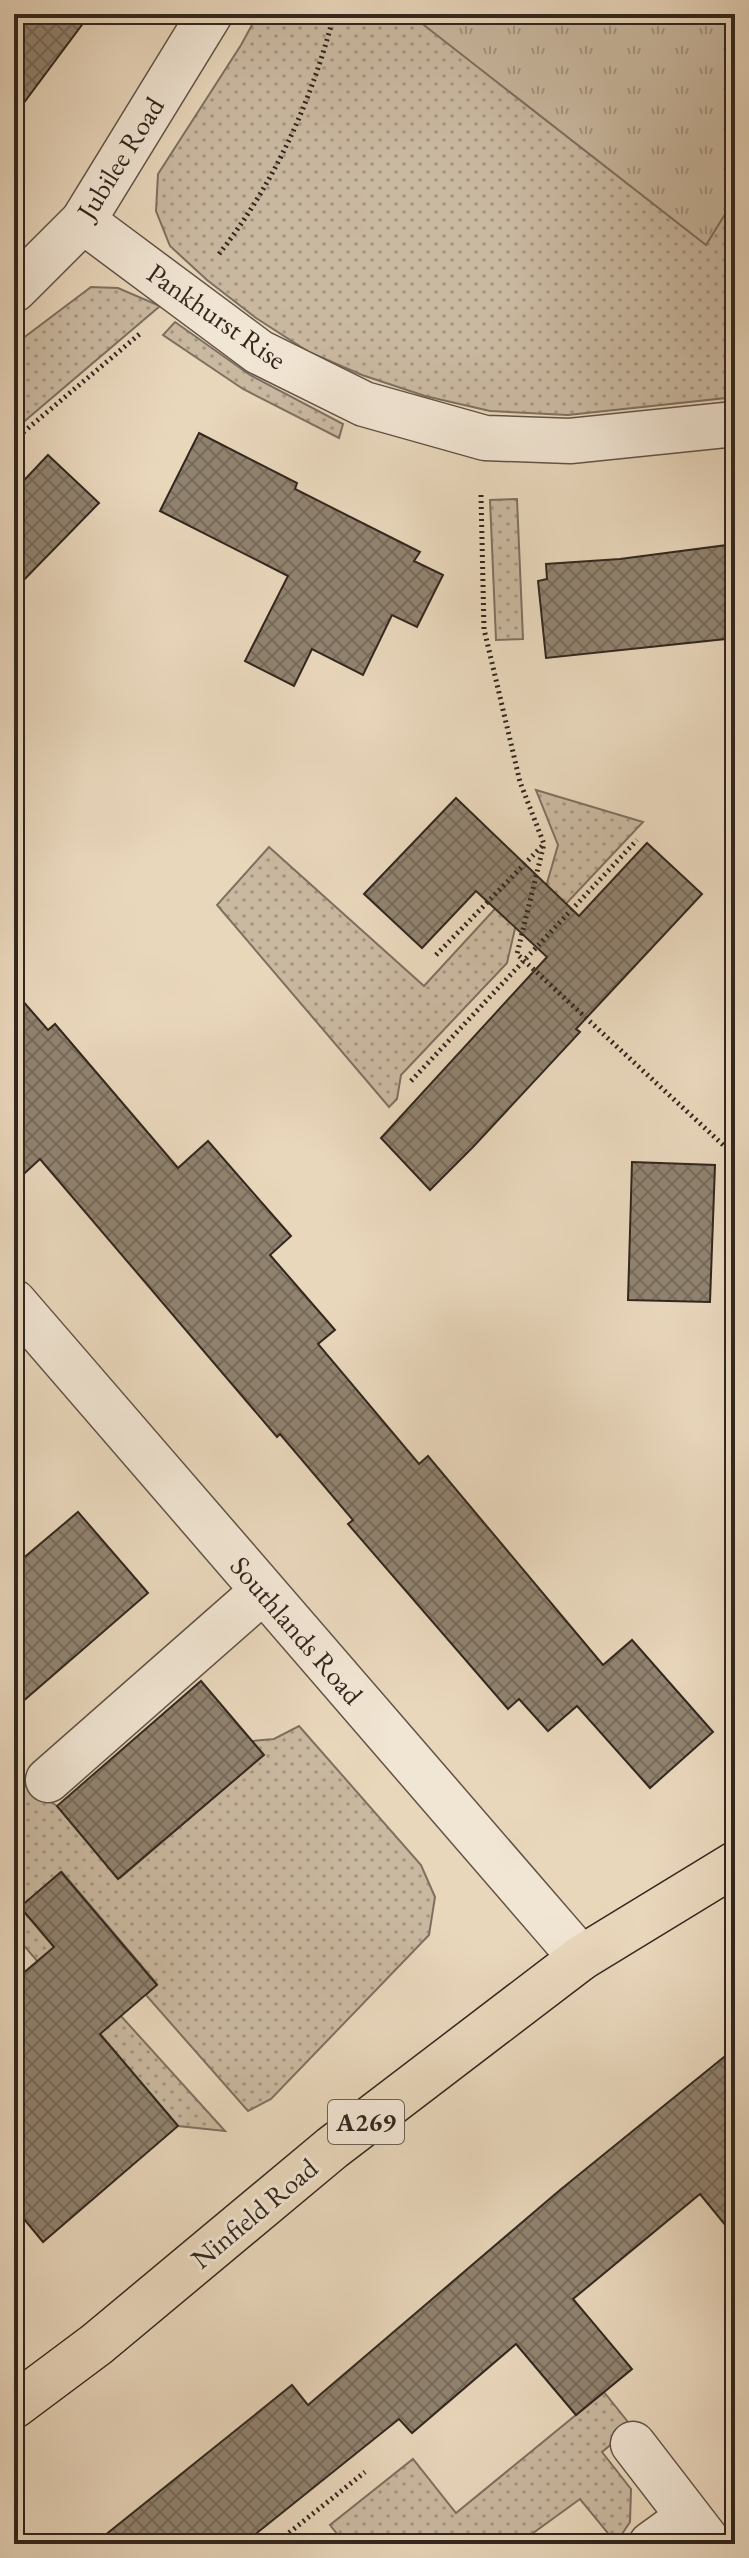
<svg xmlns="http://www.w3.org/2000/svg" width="749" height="2558" font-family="'EB Garamond',serif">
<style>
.grass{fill:url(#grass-dots);stroke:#7e7060;stroke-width:2}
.park{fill:url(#park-tufts);stroke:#7e7060;stroke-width:2}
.building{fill:url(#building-cross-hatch);stroke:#32271e;stroke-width:2}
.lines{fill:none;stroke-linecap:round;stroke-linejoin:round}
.minor-casing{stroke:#605346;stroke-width:47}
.major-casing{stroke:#32271e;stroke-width:47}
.path{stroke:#32271e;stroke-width:5;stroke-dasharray:2 4;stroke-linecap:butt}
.minor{stroke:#f1e5d3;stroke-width:44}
.major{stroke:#e9d7bc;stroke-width:44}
.labels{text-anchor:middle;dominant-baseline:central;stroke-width:6;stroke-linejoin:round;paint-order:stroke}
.shield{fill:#f1e5d3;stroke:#6b6054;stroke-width:2}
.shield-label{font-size:26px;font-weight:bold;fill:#32271e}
.street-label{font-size:28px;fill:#32271e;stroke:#f1e5d3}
</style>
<defs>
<pattern id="grass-dots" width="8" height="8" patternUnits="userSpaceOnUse" patternTransform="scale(2)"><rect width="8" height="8" fill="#cab9a1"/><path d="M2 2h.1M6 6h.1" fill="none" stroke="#a59683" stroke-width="1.8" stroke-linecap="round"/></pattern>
<pattern id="park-tufts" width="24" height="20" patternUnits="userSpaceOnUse" patternTransform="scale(2)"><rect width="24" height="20" fill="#cab9a1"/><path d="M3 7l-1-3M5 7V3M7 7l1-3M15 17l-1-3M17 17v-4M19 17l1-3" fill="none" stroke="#a59683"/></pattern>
<pattern id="building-cross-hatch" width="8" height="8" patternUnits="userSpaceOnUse" patternTransform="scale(2)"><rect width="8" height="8" fill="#918370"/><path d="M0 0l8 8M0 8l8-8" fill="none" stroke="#776b5b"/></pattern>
</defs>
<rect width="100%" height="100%" fill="#e9d7bc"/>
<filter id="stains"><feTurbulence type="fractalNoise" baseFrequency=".0025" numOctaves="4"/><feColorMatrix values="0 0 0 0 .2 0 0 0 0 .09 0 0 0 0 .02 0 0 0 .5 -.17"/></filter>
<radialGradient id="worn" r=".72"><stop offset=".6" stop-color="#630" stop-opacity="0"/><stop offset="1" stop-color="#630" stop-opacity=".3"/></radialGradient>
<!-- grass -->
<g class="grass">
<path d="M258 14H735V397L568 415 490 411 425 396 362 375 309 352 256 318 207 280 170 246 156 211 158 174 241 45Z"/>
<path d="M91 287 118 288 160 306 14 430V345Z"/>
<path d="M175 322 250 375 343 424 339 438 243 389 163 335Z"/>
<path d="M517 499 523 639 496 640 490 500Z"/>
<path d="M536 790 643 822 530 942 558 845Z"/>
<path d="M269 847 424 986 528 873 507 963 401 1075 397 1099 389 1107 217 905Z"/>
<path d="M299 1726 421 1865 435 1897 429 1935 271 2099 248 2111 146 1995 157 1984 62 1872 21 1907 116 2019 121 2016 225 2131 178 2126 14 1934V1779L57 1806 120 1878 263 1755 252 1741 274 1739Z"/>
<path d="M604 2392 632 2427 602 2452 631 2489 630 2522 616 2543 580 2499 518 2544H345L330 2525 413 2459 456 2513Z"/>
</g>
<!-- park -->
<path class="park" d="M723 14 735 37V198L706 245 411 15Z"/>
<!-- building -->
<g class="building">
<path d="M14 14H90L14 116Z"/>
<path d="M199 433 297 483 295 489 420 552 414 561 443 575 417 627 392 615 363 675 312 649 294 686 245 661 288 576 160 511Z"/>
<path d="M48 455 99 503 14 590V491Z"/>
<path d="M735 544V638L546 658 538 581 547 579 546 564 620 559Z"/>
<path d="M456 798 579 916 647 843 702 894 576 1029 580 1032 473 1147 430 1190 381 1138 547 957 476 891 422 948 364 894Z"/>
<path d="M14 991 48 1030 55 1024 178 1168 208 1141 291 1236 270 1255 335 1330 318 1344 419 1464 428 1456 603 1665 632 1640 713 1732 650 1788 577 1706 548 1731 519 1699 508 1709 348 1524 353 1520 280 1434 277 1437 40 1159 14 1183Z"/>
<path d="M632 1162 715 1165 710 1302 628 1300Z"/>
<path d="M78 1512 148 1593 14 1709V1566Z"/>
<path d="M201 1681 264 1755 118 1879 57 1806Z"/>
<path d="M61 1872 157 1985 100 2034 178 2126 43 2242 14 2207V1981L54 1947 20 1907Z"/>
<path d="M735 2048V2237L700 2194 573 2299 632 2369 576 2415 516 2344 412 2433 399 2419 243 2544H94L292 2385 308 2405 560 2190Z"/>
</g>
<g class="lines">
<defs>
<g id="minor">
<path d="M83 221 259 352 364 404 485 438 570 441 735 424"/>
<path d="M14 290 83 221 210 14"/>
<path d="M14 1302 581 1958"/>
<path d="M48 1780 263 1591"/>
<path d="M633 2444 710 2544"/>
<path d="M651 2544 687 2518"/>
</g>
<path id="major" d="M14 2406 97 2344 332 2148 581 1958 735 1864"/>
</defs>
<!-- minor casing -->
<use href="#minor" class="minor-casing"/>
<!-- major casing -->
<use href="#major" class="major-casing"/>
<!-- path -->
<g class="path">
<path d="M219 254C274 184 312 101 334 14"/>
<path d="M14 440 142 332"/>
<path d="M481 495 484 629 520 782 544 844 517 954 735 1156"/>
<path d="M436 955 544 844"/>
<path d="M411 1081 637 840"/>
<path d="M14 1950 21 1958 14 1965"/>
<path d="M275 2544 365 2472"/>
</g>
<!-- minor -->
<use href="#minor" class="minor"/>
<!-- major -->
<use href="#major" class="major"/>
</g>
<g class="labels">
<!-- shield labels -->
<rect class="shield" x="328" y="2100" width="76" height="44" rx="6"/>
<g class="shield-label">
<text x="366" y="2122">A269</text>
</g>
<!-- street labels -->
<g class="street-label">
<text transform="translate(120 158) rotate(-58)">Jubilee Road</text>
<text transform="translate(217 316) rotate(35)">Pankhurst Rise</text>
<text transform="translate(297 1630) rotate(49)">Southlands Road</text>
<text transform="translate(254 2213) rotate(-40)">Ninfield Road</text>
</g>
</g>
<!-- margin -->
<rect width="749" height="2558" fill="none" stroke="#e9d7bc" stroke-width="48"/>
<rect x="16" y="16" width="717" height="2526" fill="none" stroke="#32271e" stroke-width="4"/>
<rect x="24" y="24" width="701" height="2510" fill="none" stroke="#32271e" stroke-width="2"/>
<rect width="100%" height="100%" filter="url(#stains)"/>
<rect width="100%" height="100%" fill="url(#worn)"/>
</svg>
